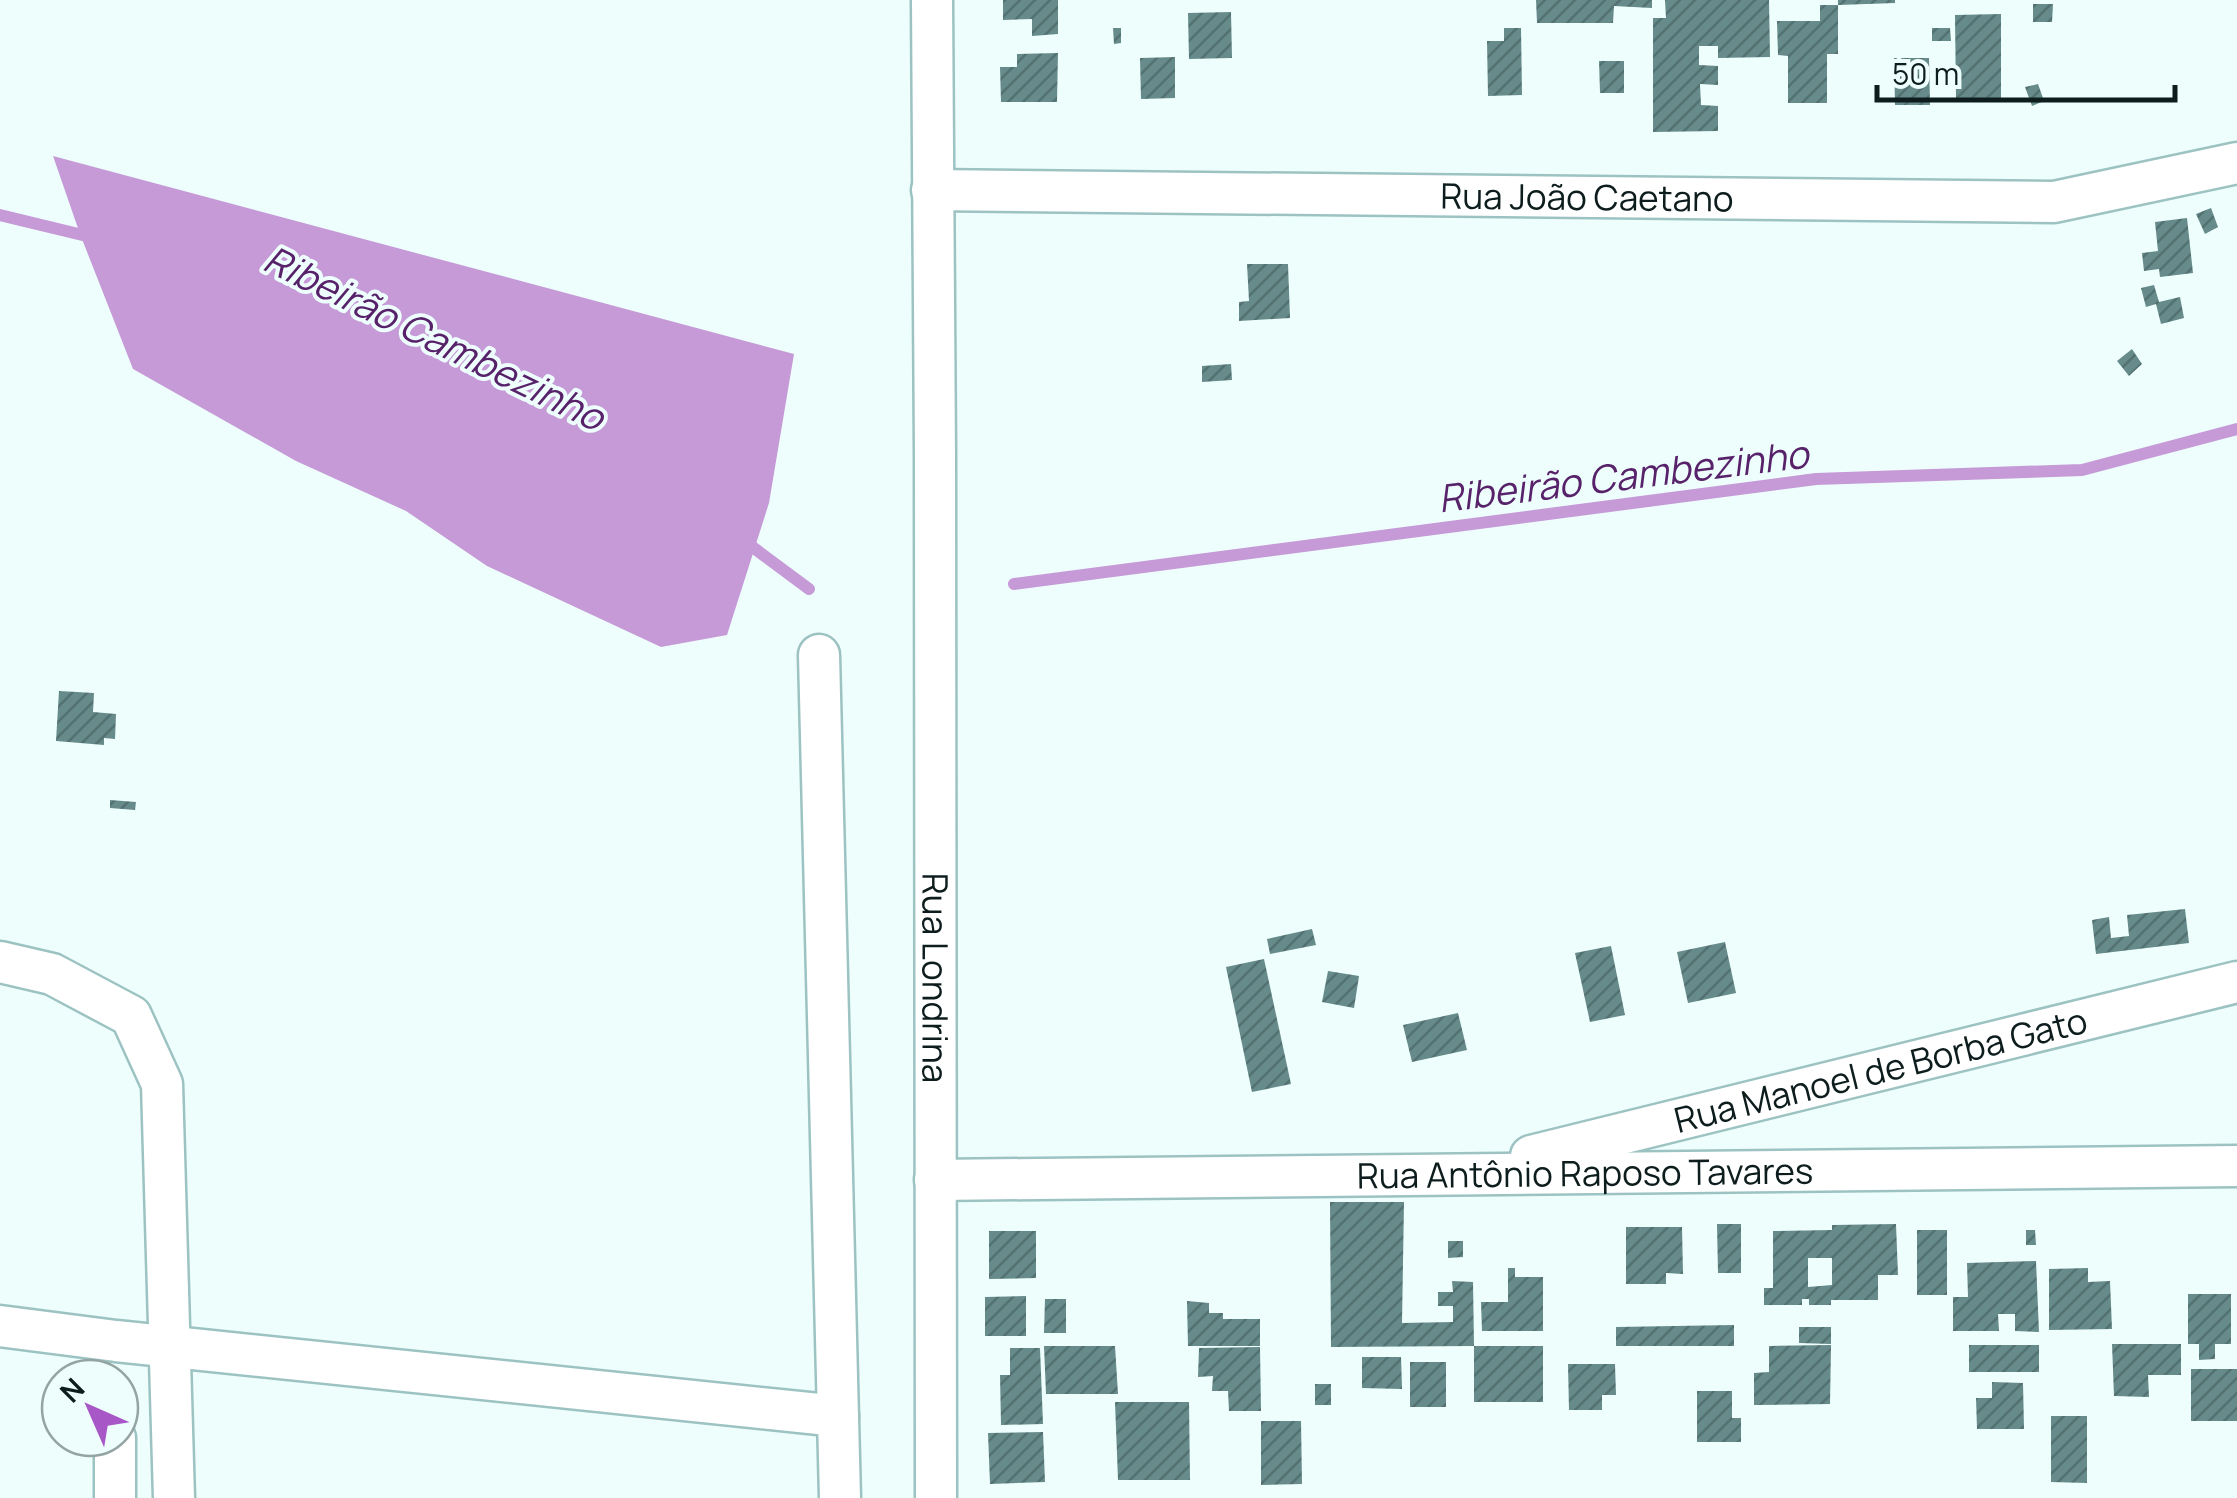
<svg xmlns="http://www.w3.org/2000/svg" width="2237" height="1498" font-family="Manrope,sans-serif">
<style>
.water{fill:#c59ad7}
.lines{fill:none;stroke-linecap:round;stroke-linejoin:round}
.stream{stroke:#c59ad7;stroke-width:12}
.building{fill:url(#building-hatch);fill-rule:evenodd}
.minor-casing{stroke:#9cc3c2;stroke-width:45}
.minor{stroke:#fff;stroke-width:40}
.labels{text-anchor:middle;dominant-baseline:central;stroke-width:8;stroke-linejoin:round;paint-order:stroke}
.street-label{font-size:35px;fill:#0d1c1c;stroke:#eefefd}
.water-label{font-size:38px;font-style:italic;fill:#57226a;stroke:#eefefd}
</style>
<defs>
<pattern id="building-hatch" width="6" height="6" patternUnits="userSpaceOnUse" patternTransform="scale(2.5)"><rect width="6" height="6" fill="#668b8a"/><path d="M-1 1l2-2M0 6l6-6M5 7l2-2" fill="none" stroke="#527170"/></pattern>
</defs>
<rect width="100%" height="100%" fill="#eefefd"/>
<!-- water -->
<path class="water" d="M53 156 794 354 769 503 727 635 661 647 487 566 406 511 296 461 133 369 80 234Z"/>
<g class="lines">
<!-- stream -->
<g class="stream">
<path d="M0 215 95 238"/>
<path d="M743 540 809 589"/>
<path d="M1014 584 1816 479 2082 470 2237 429"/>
</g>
</g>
<!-- building -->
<g class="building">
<path d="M1003 0H1058V34L1032 36V19L1003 20Z"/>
<path d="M1536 0H1652V8L1614 6 1613 23H1537Z"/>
<path d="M1665 0H1769L1770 57 1718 58V46H1699V65L1718 66V85L1700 84 1701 105 1718 106V131L1653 132V18H1666Z"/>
<path d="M1838 0H1895V3L1838 5Z"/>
<path d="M2033 4H2053L2052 22H2033Z"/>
<path d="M1820 5H1838V54H1827V103H1788V56L1778 55 1777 21H1820Z"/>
<path d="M1231 12 1232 58 1189 59 1188 13Z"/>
<path d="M2001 14V98H1956L1955 15Z"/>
<path d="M1113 28H1121V43L1114 44Z"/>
<path d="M1504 28H1521L1522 95 1488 96 1487 41H1504Z"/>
<path d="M1932 28H1950L1951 41H1932Z"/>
<path d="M1058 53 1057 102H1001L1000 67H1017V54Z"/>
<path d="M1175 57V98L1141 99 1140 58Z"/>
<path d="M1894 58H1929L1930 105H1895Z"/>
<path d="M1599 61H1624V93H1600Z"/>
<path d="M2038 84 2044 101 2032 106 2025 87Z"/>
<path d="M2211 208 2218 227 2205 234 2196 214Z"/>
<path d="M2187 218 2193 273 2160 277 2159 269 2144 271 2142 253 2158 251 2155 222Z"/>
<path d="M1247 264H1288L1290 318 1239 321V302L1249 301Z"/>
<path d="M2154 285 2159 302 2180 297 2184 318 2161 324 2156 304 2146 307 2141 288Z"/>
<path d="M2132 349 2142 364 2129 376 2117 361Z"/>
<path d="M1231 364 1232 380 1202 382V366Z"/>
<path d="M59 691 94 693 93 712 116 714 115 739 104 738V745L56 741Z"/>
<path d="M110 800 136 802 135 810 110 808Z"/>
<path d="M2185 909 2189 943 2096 954 2092 920 2109 917 2111 938 2129 936 2127 915Z"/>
<path d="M1312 929 1316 945 1270 954 1267 939Z"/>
<path d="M1725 942 1736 993 1688 1003 1677 952Z"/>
<path d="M1611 946 1625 1015 1590 1022 1575 953Z"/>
<path d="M1264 959 1291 1084 1252 1092 1226 967Z"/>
<path d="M1328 971 1359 976 1354 1008 1322 1002Z"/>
<path d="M1458 1013 1467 1050 1412 1062 1403 1025Z"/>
<path d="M1330 1202H1404L1402 1323 1453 1322V1306H1438V1292H1453L1452 1281 1473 1282 1474 1346 1331 1347Z"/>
<path d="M1717 1224H1741V1273H1718Z"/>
<path d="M1896 1224 1898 1275H1878V1300H1831V1305H1809V1299H1802V1305H1764V1288H1773V1231L1832 1230V1225ZM1808 1258H1832V1285L1808 1287Z"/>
<path d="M1626 1227H1682L1683 1274 1666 1273V1284H1626Z"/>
<rect x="1917" y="1230" width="30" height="65"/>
<path d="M2026 1230H2035L2036 1245H2026Z"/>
<path d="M989 1231H1036V1278L989 1279Z"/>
<path d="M1448 1241H1463V1257L1448 1258Z"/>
<path d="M2036 1261 2039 1332 2015 1331V1314H1998L1999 1331H1953V1297H1968L1967 1263Z"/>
<path d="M1508 1268H1515V1277H1543V1331H1482L1481 1302H1508Z"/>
<path d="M2088 1268V1282L2110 1281 2112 1329 2049 1330V1269Z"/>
<path d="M2188 1294H2231V1344H2215V1359L2199 1360V1344H2188Z"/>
<path d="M1026 1296V1336H985V1297Z"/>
<path d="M1045 1299H1066V1333H1044Z"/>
<path d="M1187 1301 1209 1303V1313H1223V1319H1260V1346H1188Z"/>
<path d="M1734 1325V1346H1616V1327Z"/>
<path d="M1799 1327H1831V1344L1799 1343Z"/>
<path d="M2112 1344H2181V1375H2148L2149 1397 2114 1396Z"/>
<path d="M1831 1345 1830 1404 1754 1405V1373L1769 1372V1346Z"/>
<rect x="1969" y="1345" width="70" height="27"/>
<path d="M1044 1346H1115L1118 1394H1046Z"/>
<rect x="1474" y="1346" width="69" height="56"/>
<path d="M1260 1347 1261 1411H1229L1228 1391H1212L1213 1376 1198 1377 1199 1348Z"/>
<path d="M1010 1348H1040L1043 1424 1001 1425 1000 1375H1010Z"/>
<path d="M1362 1357H1401L1402 1389 1362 1388Z"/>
<rect x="1410" y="1362" width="36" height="45"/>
<path d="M1568 1364H1615L1616 1395H1602V1410H1569Z"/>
<rect x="2191" y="1369" width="46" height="52"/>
<path d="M1992 1382 2023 1383 2024 1429H1977L1976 1398H1992Z"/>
<rect x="1315" y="1384" width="16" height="21"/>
<path d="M1697 1391H1732V1418H1741V1442H1697Z"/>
<path d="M1115 1402H1189L1190 1480H1118Z"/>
<path d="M2051 1416H2087V1483L2051 1482Z"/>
<path d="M1261 1421H1301L1302 1484 1261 1485Z"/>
<path d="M1043 1432 1045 1482 990 1484 988 1433Z"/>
</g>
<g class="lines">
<defs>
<g id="minor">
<path id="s1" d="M932 0 935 455 936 1498"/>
<path id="s2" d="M932 190 2054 202 2237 163"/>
<path d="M819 655 840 1498"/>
<path d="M0 962 52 974 131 1016 162 1084 174 1498"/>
<path id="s3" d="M1531 1156 2237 982"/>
<path id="s4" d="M935 1180 2237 1166"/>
<path d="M0 1326 116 1341 838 1416"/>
<path d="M115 1498V1438"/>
</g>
</defs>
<!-- minor casing -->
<use href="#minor" class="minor-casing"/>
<!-- minor -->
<use href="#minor" class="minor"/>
</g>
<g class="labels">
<!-- street labels -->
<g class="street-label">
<text stroke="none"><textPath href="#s2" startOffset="655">Rua João Caetano</textPath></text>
<text stroke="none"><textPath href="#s1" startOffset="978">Rua Londrina</textPath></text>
<text stroke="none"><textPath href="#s3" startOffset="360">Rua Manoel de Borba Gato</textPath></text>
<text stroke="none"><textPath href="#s4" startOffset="650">Rua Antônio Raposo Tavares</textPath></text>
</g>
<!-- water labels -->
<g class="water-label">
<text transform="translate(435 337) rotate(26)">Ribeirão Cambezinho</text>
<text transform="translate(1623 475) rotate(-7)">Ribeirão Cambezinho</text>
</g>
</g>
<!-- north arrow -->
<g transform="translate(90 1408) rotate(315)"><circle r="48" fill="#eefefd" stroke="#94a4a3" stroke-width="2.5"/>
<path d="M0-8L18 38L0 25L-18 38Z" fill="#a857c7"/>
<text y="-15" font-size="28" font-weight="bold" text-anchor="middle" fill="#0d1c1c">N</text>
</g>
<!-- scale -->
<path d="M1877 85v15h298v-15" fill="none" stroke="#0d1c1c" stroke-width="5"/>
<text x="1892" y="85" font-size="30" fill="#0d1c1c" stroke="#eefefd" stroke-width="8" paint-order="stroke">50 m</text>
</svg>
